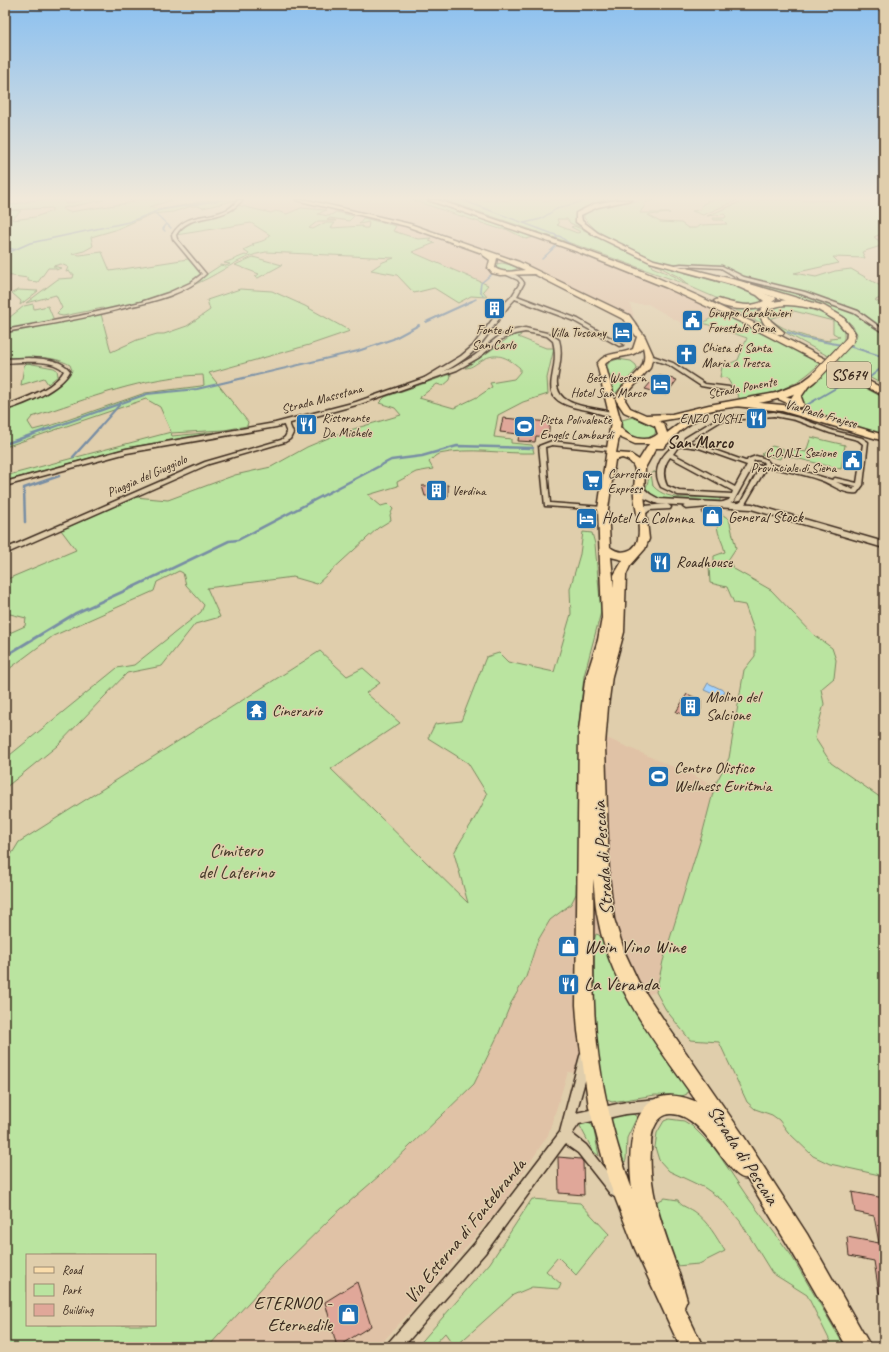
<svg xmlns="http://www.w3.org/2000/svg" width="889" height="1352" font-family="Caveat,sans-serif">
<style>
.built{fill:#e0c2a6}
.green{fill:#bae4a0;stroke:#7a875f;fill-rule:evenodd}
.water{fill:#a1d1fd;stroke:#788ea4}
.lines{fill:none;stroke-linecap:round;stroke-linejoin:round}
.stream-far3{stroke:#788ea4;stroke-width:1.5}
.stream-far2{stroke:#788ea4;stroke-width:2}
.stream-far1{stroke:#788ea4;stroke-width:2.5}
.stream{stroke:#788ea4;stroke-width:3}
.building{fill:#e0a799;stroke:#3b2a1e}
.minor-casing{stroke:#3b2a1e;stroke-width:3}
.tertiary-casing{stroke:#3b2a1e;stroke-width:3}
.primary-casing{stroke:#3b2a1e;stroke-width:3}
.trunk-casing{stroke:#3b2a1e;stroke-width:3}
.minor{fill:#e0ceac;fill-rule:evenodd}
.tertiary{fill:#e0ceac;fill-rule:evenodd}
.primary{fill:#fbddab;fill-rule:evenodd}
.trunk{fill:#fbddab;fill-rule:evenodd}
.primary-bridge-casing{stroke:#3b2a1e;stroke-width:10;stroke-linecap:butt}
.primary-bridge{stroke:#fbddab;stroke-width:8}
.labels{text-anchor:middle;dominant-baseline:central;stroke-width:3;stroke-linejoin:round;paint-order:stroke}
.far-poi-label{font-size:13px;fill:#3b2a1e;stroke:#e0ceac;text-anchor:start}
.far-street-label{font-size:13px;fill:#3b2a1e;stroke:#e0ceac}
.shield{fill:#e0ceac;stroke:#6c5b49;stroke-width:1}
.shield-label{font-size:15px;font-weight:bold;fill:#3b2a1e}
.poi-label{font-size:16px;fill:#3b2a1e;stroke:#e0ceac;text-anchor:start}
.far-district-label{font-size:17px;font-weight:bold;fill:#3b2a1e;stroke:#e0ceac}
.near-park-label{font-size:19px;fill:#483d2b;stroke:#e0ceac}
.near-street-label{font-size:19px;fill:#3b2a1e;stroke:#e0ceac}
.near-poi-label{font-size:19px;fill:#3b2a1e;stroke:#e0ceac;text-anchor:start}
</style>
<rect width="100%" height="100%" fill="#e0ceac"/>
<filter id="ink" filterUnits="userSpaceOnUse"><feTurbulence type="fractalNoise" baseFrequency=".025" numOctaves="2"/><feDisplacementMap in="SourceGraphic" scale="8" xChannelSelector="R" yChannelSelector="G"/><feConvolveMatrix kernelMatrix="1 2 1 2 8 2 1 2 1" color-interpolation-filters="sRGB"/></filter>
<g filter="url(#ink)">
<!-- built -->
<g class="built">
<path d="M237 200H412L500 229H506L526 239 534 237 633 273 721 312 693 330 648 304H630L634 317H626L536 273 505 276 493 274 483 283 412 252 434 243 428 241 430 238 418 239 393 231 395 226 322 209 295 210 287 214 276 211 271 213 233 202Z"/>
<path d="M579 726 715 785 702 835 663 961 656 992 631 1001 601 936 597 934 595 936 594 999 601 1077 568 1072 548 1135 502 1205 428 1292 378 1347H208L279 1269 333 1216 379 1176 474 1084 498 1035 511 1003 526 977 537 942 550 920 574 900 576 894 580 782Z"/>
</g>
<!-- green -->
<g class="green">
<path d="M36 200H65V204L86 200H104L63 208 64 210 69 212 135 202 128 200H172L149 207 159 209 170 208 210 200H237L203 208 198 206H192L173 212 152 214 115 230 91 237 93 246 84 251 72 254 80 255 102 252 110 271 188 259 201 274C190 291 125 306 105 310L103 308 63 316 58 315 57 313 62 308 56 295 26 303 58 279 73 278 74 274H71L69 271 66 272 68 267 61 264 53 266 61 268 56 270V268H48L38 282 28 281V278L5 275V210L21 211 12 219 13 220 35 217 52 211V208L5 210V206Z"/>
<path d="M412 200H427L534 237 526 239 506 229H500Z"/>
<path d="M444 200H619L590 205 576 212C573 222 582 226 589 231L570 223 567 219H557L559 224 557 225 577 233 581 232 571 227 574 226 601 237 650 262 652 267 674 276 688 285 576 245Z"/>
<path d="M643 200H656L644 203 645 205 640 213H670L648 215 660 222 681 223 688 228H697L701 225 727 224 723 220H714L713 218H725L726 216 724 214 707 216 745 200H865L884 203V235L881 234 874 237 884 245 862 252 865 258 833 257 839 263 794 273 816 277 835 271 851 269 884 288V297L875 300 884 306V314L880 316 884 321V330L861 312 743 277 720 266 672 264 648 258 597 231 584 218V214C598 202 626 203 643 200Z"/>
<path d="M707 200H738L703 215 692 211 700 210 702 205 708 201Z"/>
<path d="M237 205 271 213 276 211 287 214 301 208 326 210 318 214 329 216 336 212 354 216 349 221 330 218 327 220H335L336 221H318L309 228 313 229 324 223H335L331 228 362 226 363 228H368L369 222 359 224 363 218 396 226 393 231 418 239 431 238 429 241 435 243 412 252 488 285 483 291 487 296 486 297 471 296 458 303 434 288 414 293 397 275 371 270 383 262 394 258 266 252C237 256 215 279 187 287L221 265 226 266 230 264 224 263 245 255 247 256 249 254 243 250 254 245 252 244C258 242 267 241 270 235L251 223 176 235C180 215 224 220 237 205Z"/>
<path d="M253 257 282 265 258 278 255 277 259 274 235 265Z"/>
<path d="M502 263 516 266 517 269 506 272 495 269 496 264Z"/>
<path d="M654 264 757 293 766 301 752 306 723 301 691 287 679 277Z"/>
<path d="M753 282C798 293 849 302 884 334V385L836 360 856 338 857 334 852 325 838 313 750 284Z"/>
<path d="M240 289 272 291 305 306 350 331 309 345 209 373 248 422 247 426 224 430 171 433 172 436 215 432 127 448 5 481V476L171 432 160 407 146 399 5 447V410C22 403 66 388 72 370L70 365C51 354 27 358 5 358V333L101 314 111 352 137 340 157 334H164L187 326 210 310 207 300ZM203 375 204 385 201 386 145 393 56 424 33 430 28 422 32 417C88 399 144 376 203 375Z"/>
<path d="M18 290 38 291 20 305 21 301 12 293Z"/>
<path d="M33 304 34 309 48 306 53 318 49 321 5 330V321L24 306Z"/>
<path d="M723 304 761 308 767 326Z"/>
<path d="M787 305C807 307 829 313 844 327V340L828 356 777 328 765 314C770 306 778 306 787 305ZM794 311 833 321V333L840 337 830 338V341C810 339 786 332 770 319Z"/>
<path d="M721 312 820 363C797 387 773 394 741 401L727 378 720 377 722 367 738 360 747 338 703 323Z"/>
<path d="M520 333 521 335 518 337 546 348H554L547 378 548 394 523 402 498 415 494 437 511 439V443L532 445 534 453C502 454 470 447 439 454 435 455 432 459 429 462L433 469 416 472 397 482 398 486 368 495 381 506 388 504 393 509 390 515 391 520 378 528 317 584 293 577 207 588 220 617 195 624 162 666 127 673 57 746 5 788V759L117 668 134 665 201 612 204 605 186 585 183 573 179 571 157 582 154 591 53 636 5 672V635L25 626 26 618 10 614 5 617V580L76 550 61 530 135 497 168 500 235 475 271 467 307 447 340 433 401 415 395 408 379 403 385 397 451 374 450 380 443 386 437 384 419 398 454 408 479 396 492 387 490 383 514 379 520 372V368C506 356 495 351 479 362 474 365 471 368 465 368L513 335Z"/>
<path d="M618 359 631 361 636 365 637 369 614 395 607 366 609 362Z"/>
<path d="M27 363 54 368 57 370 58 376 48 384 44 378 21 385 24 366Z"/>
<path d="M830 369 884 398V435L819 415 810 411 801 404 800 394Z"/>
<path d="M633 417 649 422 656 428 655 434C646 441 630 439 622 430V420Z"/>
<path d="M811 437 845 445 841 469 787 456 789 449 806 452Z"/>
<path d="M772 446 784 449 780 459 761 454Z"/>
<path d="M654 472 651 474 653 486C669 504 700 496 720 497V501L659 498 652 495 646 488 650 474 654 472 657 473Z"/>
<path d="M717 511 729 519 736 548 728 560 734 569 771 590 814 635 832 648 836 660 834 678 821 689 824 704 815 738 831 763 884 800V1176L830 1164 813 1156 788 1132 779 1120 772 1115 755 1109 747 1102 719 1042 690 1040 666 1010 656 992 663 961 702 835 715 785 729 758 744 670 755 656V633L745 605 734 603 727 587 710 583 709 566 714 564V556L725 552C723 542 718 536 717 526L722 523Z"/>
<path d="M583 532 592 533 595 544 601 612 584 676 579 726 580 782 576 894 571 904 550 920 537 942 526 977 511 1003 498 1035 474 1084 379 1176 333 1216 279 1269 208 1347H5V865L19 842 320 651 347 676 363 668 380 683 366 693 400 723 331 769 468 903 454 853C464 833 479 815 487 794L468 763 428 738 435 724 461 721 486 657 499 653 508 662 554 672 571 614 570 589 580 554ZM27 1255H155V1325H27Z"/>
<path d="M596 934 599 935 603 940 688 1089 687 1094 682 1096 655 1095 612 1102 607 1100 601 1077 597 1040 594 999V941Z"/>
<path d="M633 1114 637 1117 627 1138 626 1160 625 1162 622 1160 611 1120 616 1116Z"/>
<path d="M669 1119 684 1121 692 1126 715 1149 746 1195 791 1255 845 1347H833L807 1295 772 1273 740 1221 722 1200 705 1188 669 1171 659 1160 655 1147 657 1133 664 1121Z"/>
<path d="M587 1122 593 1126 599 1156 593 1151 580 1126V1123Z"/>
<path d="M665 1198 678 1200C680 1206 687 1207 693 1211 708 1221 716 1237 725 1251L699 1264 676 1266 654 1204 656 1202Z"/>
<path d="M532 1199 580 1203 609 1234 576 1275 558 1257 546 1271 561 1284 559 1289 532 1287 513 1295 455 1347 445 1333 432 1347H417L490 1263Z"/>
</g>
<!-- water -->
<path class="water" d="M708 683 725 691 722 698 704 690Z"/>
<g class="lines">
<!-- stream-far3 -->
<g class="stream-far3">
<path d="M462 200 561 237 575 248"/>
<path d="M154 212 171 228"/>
<path d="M524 223 541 219 556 209 587 200"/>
<path d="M165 231 163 229 166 225"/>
<path d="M5 248 13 249"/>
<path d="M5 254 30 243 129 222 160 210 222 200"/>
<path d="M542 259 557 245 556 235"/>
<path d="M483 296 480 290 481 283 492 274"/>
<path d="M470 302 476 299"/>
</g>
<!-- stream-far2 -->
<g class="stream-far2">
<path d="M426 322 472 301"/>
<path d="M787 332 804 338 852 347 884 357"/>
<path d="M870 377 884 366"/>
<path d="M805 406 848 381"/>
<path d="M49 429 147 394 197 389 358 351 393 339 419 325"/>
<path d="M98 429 121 403"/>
</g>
<!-- stream-far1 -->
<g class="stream-far1">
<path d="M5 444 51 428"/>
<path d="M73 457 99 428"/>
<path d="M25 522 24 488 59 476"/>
<path d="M131 588 229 541 238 540 391 460 422 456 457 446 533 448"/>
</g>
<!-- stream -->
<path class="stream" d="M5 656 76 613 133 587"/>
</g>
<!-- building -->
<g class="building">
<path d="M677 348 688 349 691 358 681 357Z"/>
<path d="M657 375 677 380 666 395 645 389Z"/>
<path d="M503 418 550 422 548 437 536 436 535 442 518 441 519 434 500 432Z"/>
<path d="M448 485V496H425L422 486Z"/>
<path d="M582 510 595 511 594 529 580 528Z"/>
<path d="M702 511H717L722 523H706Z"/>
<path d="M687 694 701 700V710L699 709 698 713 696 712 694 717 676 712Z"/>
<path d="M558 1157 581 1159 583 1162 584 1195 559 1193Z"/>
<path d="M852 1192 884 1198V1292L879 1293 874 1261 849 1256 847 1237 879 1243 874 1216 855 1212Z"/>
<path d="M357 1282 371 1326 337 1347 325 1302Z"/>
</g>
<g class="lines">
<defs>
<g id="minor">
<path d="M238 200H243C239 203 235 208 231 210 213 221 188 214 176 235L177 239 206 274C186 294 155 301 128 307 88 318 46 325 5 332V330L79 316 141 302 168 293 190 283 202 274 173 239 172 235C186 211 208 220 228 209 232 207 235 203 238 200Z"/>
<path d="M681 264 722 266 744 277 805 292 858 311 884 330V333L854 313 801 294 740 279 721 268 681 266 671 267 669 266Z"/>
<path d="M507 273C514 273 521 277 524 283L517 296 578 319 623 345 619 346 574 321 515 299C500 314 491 333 477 348 463 363 442 372 425 382H421V380L461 356 473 346 503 305 512 296 520 283 518 280 507 275Z"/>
<path d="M650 355 673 363 705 384 729 387 732 389 729 391 701 386 669 365 648 358V356Z"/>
<path d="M774 412 799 418 834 431 862 438 868 442 863 485 857 493C844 495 832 484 820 480 803 474 786 471 768 467L766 468 745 504 733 508 731 507V505L741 502 759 469 752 468 733 502 722 506 720 505V503L729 500 730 498 678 495 661 487C659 483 657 479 657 474 657 460 671 443 685 443V438L718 418ZM774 416 795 420 830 433 858 440 863 444 857 483 835 478 832 480 805 472 770 464 766 459 756 456 748 459 747 461H745L703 446 691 443 690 440 721 421ZM683 446 699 448 747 465 735 487 673 454 678 447ZM670 457 733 491 732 494 679 491 667 486C662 475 663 466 670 457ZM756 460 762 461 764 463 763 465 758 466 754 463 753 461ZM836 482 856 486 853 490 852 489Z"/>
<path d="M286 421 289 423 293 433 290 439 285 442 209 464 5 554V549L205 462 281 440 285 437 287 433 283 423Z"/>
<path d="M552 441 613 448V450L611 451 552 445 545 447 550 503 603 507 605 508V510L545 506 539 446Z"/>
<path d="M707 504 709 505V507L686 509 683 507 686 505Z"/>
<path d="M586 1050 590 1052 592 1056 576 1113 626 1102 658 1099 662 1101 664 1105 662 1109 658 1111 626 1114 579 1124 572 1134 586 1145 619 1187 621 1191 619 1195 615 1197 611 1195 578 1153 565 1144 485 1253 403 1347H387L389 1342 475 1243 560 1132 580 1056 582 1052Z"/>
</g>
<g id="tertiary">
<path d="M525 328 551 334 559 340C563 354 559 366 557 380 554 410 598 406 617 414V416C611 418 595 412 587 410 527 400 563 377 553 341L547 336 537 334 525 332 515 334 502 339 478 358 457 370 360 404 276 427 127 453 5 486V482L126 449 275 423 356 402 453 368 474 356 498 337 511 331Z"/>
<path d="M29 358C44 359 61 359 70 371 60 390 26 404 5 410V406C24 398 53 390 64 371 53 358 21 362 5 363V359Z"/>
<path d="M636 487H642L650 494 659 499 752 504 884 542V548L751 509 658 504 644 498 636 491Z"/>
<path d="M667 504 671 507 670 509 650 510 641 517 637 514 645 506Z"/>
</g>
<g id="primary">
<path d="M296 200H307L410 224 519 262 629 315 645 337 653 355 650 368 626 395 625 400 630 408 646 415 672 414 709 405 776 393 801 383 813 374H819L820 376C795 406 735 403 700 413L702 415 700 417 680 431 663 448H656L645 468 644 495 649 539 645 549 630 566 626 575 624 632 612 676 608 707 605 745 609 875 614 919 625 953 639 983 671 1031 741 1132 807 1234 871 1347H847L791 1250 747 1178C729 1182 705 1113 671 1114 664 1114 658 1119 655 1126 651 1132 651 1142 651 1150 647 1203 674 1250 687 1300L684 1307 703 1347H680L635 1249 609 1182 589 1107 578 1031 576 1005 579 730 585 681 598 640 602 618 598 509 611 422 597 364C606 351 620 355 633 349L637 337 623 319 534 274 500 275 492 273 488 268 490 260 483 255 482 253 406 226ZM497 258 525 270C515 271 503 274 495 268ZM643 347C651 376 621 377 616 400L624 412 655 426 658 434C647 444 628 438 620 427L621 422 605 364C615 353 633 360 643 347ZM690 416 667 433 664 424 659 421ZM619 437 635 444H649L639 460 630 454 616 453ZM622 458C627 459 632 462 634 467 637 474 633 487 634 495 635 510 648 546 627 551 620 553 615 551 610 547L608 509 615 460ZM611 557 623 560 614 575V588ZM593 879C595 892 595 906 598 919 610 987 658 1046 697 1102 633 1075 626 1143 632 1189 611 1131 596 1066 594 1004 592 963 594 921 593 879Z"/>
<path d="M616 200H631L598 207 581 215 582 221 598 233 654 260 740 281 824 306 843 317 855 333 853 341 846 343 847 333 837 321 818 310 734 285 650 262 594 235 576 222V213L594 204Z"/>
</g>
<g id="trunk">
<path d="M428 200H438L553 239 642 271 698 296 777 334 765 325 758 313 763 307C751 311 724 310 714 301L718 299C733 303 749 309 764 301L757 295 734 285V281H737C750 284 763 295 775 297L776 299 772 302 787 300 819 305 820 307 816 309C799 306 779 300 766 313L771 321 784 332 783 334H777L884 389V396L747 325 665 287 578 252Z"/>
<path d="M805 381 810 384 801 397 804 405 802 407H796L772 396 777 393 791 398 802 382Z"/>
<path d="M738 401 783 405 884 435V441L782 411 735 406 733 404Z"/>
</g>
</defs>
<!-- minor casing -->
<use href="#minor" class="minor-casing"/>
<!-- tertiary casing -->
<use href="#tertiary" class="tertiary-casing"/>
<!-- primary casing -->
<use href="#primary" class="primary-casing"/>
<!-- trunk casing -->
<use href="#trunk" class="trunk-casing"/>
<!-- minor -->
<use href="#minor" class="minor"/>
<!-- tertiary -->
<use href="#tertiary" class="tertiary"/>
<!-- primary -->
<use href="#primary" class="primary"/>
<!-- trunk -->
<use href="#trunk" class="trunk"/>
<defs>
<path id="primary-bridge" d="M816 376 849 341"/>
</defs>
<!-- primary-bridge casing -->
<use href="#primary-bridge" class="primary-bridge-casing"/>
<!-- primary-bridge -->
<use href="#primary-bridge" class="primary-bridge"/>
</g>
</g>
<!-- sky -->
<linearGradient id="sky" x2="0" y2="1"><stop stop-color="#8bc0f0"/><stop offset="0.51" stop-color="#f1e9da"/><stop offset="1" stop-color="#f1e9da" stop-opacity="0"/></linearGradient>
<rect width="889" height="389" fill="url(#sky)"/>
<!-- icons -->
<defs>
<symbol id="building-square" viewBox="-11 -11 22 22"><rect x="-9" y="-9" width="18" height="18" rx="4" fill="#1f6fb2" stroke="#e0ceac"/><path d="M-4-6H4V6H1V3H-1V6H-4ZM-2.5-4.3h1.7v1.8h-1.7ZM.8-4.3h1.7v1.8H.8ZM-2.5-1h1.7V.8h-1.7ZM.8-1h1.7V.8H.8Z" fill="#fff"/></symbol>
<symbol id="civic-square" viewBox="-11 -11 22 22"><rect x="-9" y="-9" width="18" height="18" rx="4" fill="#1f6fb2" stroke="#e0ceac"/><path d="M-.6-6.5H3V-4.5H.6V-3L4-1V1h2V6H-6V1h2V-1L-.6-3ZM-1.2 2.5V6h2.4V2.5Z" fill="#fff"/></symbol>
<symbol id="hotel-square" viewBox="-11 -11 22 22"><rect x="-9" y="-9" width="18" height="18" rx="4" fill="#1f6fb2" stroke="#e0ceac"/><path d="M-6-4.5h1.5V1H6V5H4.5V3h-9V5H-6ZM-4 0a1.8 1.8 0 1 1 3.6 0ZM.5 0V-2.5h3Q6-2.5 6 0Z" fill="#fff"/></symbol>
<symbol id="church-square" viewBox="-11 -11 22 22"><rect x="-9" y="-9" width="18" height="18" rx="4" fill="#1f6fb2" stroke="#e0ceac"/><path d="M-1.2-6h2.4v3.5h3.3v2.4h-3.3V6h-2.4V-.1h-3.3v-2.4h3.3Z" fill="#fff"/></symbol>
<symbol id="restaurant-square" viewBox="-11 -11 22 22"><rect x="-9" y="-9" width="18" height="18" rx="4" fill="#1f6fb2" stroke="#e0ceac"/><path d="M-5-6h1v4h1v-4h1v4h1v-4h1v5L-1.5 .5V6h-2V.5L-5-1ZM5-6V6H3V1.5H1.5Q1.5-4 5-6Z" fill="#fff"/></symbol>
<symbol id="stadium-square" viewBox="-11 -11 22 22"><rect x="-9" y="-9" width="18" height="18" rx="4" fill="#1f6fb2" stroke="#e0ceac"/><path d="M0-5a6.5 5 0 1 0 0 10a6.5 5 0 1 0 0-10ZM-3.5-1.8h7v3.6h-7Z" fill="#fff"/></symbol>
<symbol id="supermarket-square" viewBox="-11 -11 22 22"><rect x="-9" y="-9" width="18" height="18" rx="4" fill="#1f6fb2" stroke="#e0ceac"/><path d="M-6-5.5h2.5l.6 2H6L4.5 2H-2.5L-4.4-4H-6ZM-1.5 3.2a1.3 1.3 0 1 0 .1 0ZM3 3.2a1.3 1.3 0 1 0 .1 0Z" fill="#fff"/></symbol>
<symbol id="shop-square" viewBox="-11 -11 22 22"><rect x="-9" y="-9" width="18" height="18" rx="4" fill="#1f6fb2" stroke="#e0ceac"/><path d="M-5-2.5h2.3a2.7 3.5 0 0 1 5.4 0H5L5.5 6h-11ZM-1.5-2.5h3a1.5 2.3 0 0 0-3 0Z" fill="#fff"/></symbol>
<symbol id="temple-square" viewBox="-11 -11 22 22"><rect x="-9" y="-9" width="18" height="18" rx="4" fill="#1f6fb2" stroke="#e0ceac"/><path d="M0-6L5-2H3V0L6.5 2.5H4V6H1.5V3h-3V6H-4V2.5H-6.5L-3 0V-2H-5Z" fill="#fff"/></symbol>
</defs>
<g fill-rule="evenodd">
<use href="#building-square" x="482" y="296" width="25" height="25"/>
<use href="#civic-square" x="680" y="308" width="25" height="25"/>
<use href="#hotel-square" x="610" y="320" width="25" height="25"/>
<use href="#church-square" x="674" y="342" width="25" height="25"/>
<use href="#hotel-square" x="648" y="372" width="25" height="25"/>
<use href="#restaurant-square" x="744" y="406" width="25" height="25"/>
<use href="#restaurant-square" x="294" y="412" width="25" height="25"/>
<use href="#stadium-square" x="512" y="414" width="25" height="25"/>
<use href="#civic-square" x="840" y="448" width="25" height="25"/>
<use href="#supermarket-square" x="580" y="468" width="25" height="25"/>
<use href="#building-square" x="424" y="478" width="25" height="25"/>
<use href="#shop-square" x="700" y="504" width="25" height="25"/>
<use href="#hotel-square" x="574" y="506" width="25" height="25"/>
<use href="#restaurant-square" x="648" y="550" width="25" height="25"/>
<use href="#building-square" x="678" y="694" width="25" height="25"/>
<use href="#temple-square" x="244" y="698" width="25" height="25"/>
<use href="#stadium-square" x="646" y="764" width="25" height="25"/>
<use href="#shop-square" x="556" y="934" width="25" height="25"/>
<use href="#restaurant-square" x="556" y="972" width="25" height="25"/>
<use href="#shop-square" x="336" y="1302" width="25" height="25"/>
</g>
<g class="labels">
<!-- far-poi labels -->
<g class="far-poi-label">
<text x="708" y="313">Gruppo Carabinieri<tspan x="708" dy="15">Forestale Siena</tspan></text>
<text x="494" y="330" text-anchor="middle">Fonte di<tspan x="494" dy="15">San Carlo</tspan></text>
<text x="606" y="333" text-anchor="end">Villa Tuscany</text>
<text x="702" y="348">Chiesa di Santa<tspan x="702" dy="15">Maria a Tressa</tspan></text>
<text x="646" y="378" text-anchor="end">Best Western<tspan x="646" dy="15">Hotel San Marco</tspan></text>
<text x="322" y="418">Ristorante<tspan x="322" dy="15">Da Michele</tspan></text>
<text x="742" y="419" text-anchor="end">ENZO SUSHI</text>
<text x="540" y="420">Pista Polivalente<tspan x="540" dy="15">Engels Lambardi</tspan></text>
<text x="836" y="453" text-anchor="end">C.O.N.I. Sezione<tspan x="836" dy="15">Provinciale di Siena</tspan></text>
<text x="608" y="474">Carrefour<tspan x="608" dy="15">Express</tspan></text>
<text x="452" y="491">Verdina</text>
</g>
<!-- far-street labels -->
<g class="far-street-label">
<text transform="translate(742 388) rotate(-11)">Strada Ponente</text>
<text transform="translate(322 399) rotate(-15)">Strada Massetana</text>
<text transform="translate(821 414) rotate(16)">Via Paolo Frajese</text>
<text transform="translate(147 476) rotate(-24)">Piaggia del Giuggiolo</text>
</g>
<!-- shield labels -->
<rect class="shield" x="827" y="362" width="44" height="26" rx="3"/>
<g class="shield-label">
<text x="849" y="375">SS674</text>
</g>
<!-- poi labels -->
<g class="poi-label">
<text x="728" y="517">General Stock</text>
<text x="602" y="518">Hotel La Colonna</text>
<text x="676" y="562">Roadhouse</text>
<text x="706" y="697">Molino del<tspan x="706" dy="18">Salcione</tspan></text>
<text x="272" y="711">Cinerario</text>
<text x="674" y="768">Centro Olistico<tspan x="674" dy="18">Wellness Euritmia</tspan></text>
</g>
<!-- far-district labels -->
<g class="far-district-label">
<text x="700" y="442">San Marco</text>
</g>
<!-- near-park labels -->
<g class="near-park-label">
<text x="236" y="850">Cimitero<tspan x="236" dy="22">del Laterino</tspan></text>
</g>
<!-- near-street labels -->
<g class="near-street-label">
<text transform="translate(603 858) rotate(-94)">Strada di Pescaia</text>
<text transform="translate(743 1155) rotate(57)">Strada di Pescaia</text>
<text transform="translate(465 1231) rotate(-51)">Via Esterna di Fontebranda</text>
</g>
<!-- near-poi labels -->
<g class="near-poi-label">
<text x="584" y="947">Wein Vino Wine</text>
<text x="584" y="984">La Veranda</text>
<text x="332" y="1303" text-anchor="end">ETERNOO -<tspan x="332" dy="22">Eternedile</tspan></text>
</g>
</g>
<!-- margin -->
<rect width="889" height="1352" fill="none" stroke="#e0ceac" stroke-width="20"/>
<rect x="10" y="10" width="869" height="1332" fill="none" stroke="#3b2a1e" stroke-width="1.5" filter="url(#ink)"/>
<!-- legend -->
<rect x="26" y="1254" width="130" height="72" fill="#e0ceac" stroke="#9e8c73"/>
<rect x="34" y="1267" width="20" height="6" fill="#fbddab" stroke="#9e8c73"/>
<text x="62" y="1274" font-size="12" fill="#3b2a1e">Road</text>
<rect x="34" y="1284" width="20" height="12" fill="#bae4a0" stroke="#9e8c73"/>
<text x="62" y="1294" font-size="12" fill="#3b2a1e">Park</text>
<rect x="34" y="1304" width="20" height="12" fill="#e0a799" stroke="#9e8c73"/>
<text x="62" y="1314" font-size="12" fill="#3b2a1e">Building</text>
</svg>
